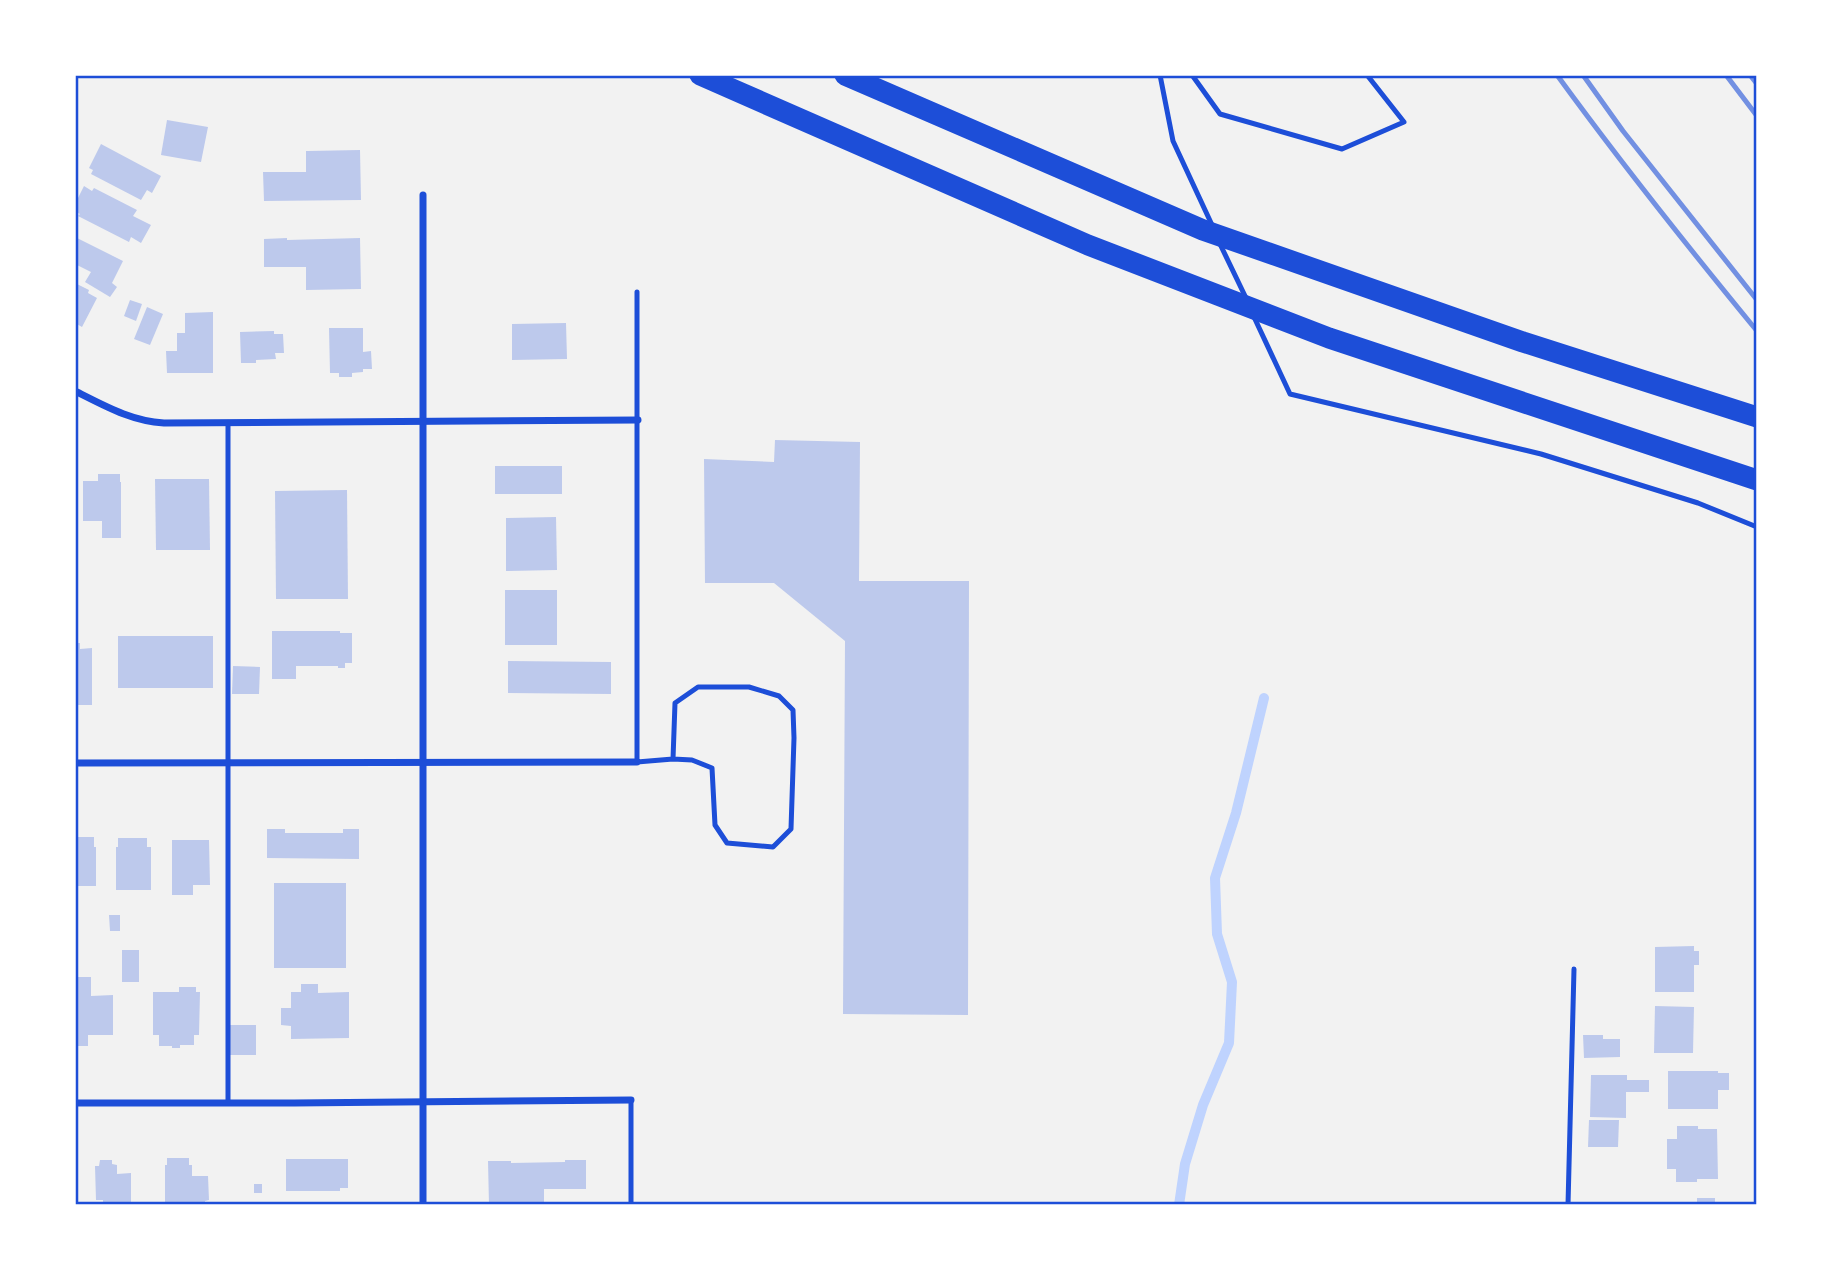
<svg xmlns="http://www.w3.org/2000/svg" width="1832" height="1280" font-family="'Asap Condensed',sans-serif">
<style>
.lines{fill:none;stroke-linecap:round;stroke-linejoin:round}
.stream{stroke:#bfd3fe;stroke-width:10}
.building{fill:#bdc9ec}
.service{stroke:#1d4ed8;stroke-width:5}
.minor{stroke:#1d4ed8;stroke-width:7}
.motorway{stroke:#1d4ed8;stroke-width:21}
.rail{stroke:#7290e2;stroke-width:5}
.neatline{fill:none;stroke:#1d4ed8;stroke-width:2.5}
</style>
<rect width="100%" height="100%" fill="#f2f2f2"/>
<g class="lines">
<!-- stream -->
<path class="stream" d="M1179 1205 1185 1164 1203 1105 1229 1043 1232 982 1217 934 1215 878 1236 813 1264 698"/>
</g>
<!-- building -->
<g class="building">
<path d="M167 120 208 127 201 162 161 155Z"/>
<path d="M101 144 161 176 152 193 147 190 141 200 91 174 93 170 89 168Z"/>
<path d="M360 150 361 200 264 201 263 172H306V151H308Z"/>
<path d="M84 186 92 191 94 188 137 210 133 216 151 225 141 243 131 237 129 242 78 216 80 214 75 211V204Z"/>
<path d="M75 237 123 261 112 283 117 287 110 297 85 282 91 272 75 264Z"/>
<path d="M287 238V240L360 238 361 289 306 290V267H264V239Z"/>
<path d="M75 283 89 290 88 293 97 298 82 327 75 323Z"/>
<path d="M130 300 142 304 136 321 124 316Z"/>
<path d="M147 307 163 314 150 345 134 339Z"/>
<path d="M213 312V373H167L166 351H177V333H185V313Z"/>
<path d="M566 323 567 359 512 360V324Z"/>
<path d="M329 328H363V352L371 351 372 369H363V372L352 373V377H339V373H330Z"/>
<path d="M274 331V334H283L284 353H275L276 359 256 360V363H241L240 332Z"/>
<path d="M775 440 860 442 859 581H969L968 1015 843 1014 845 641 774 583H705L704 459 774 462Z"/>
<rect x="495" y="466" width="67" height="28"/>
<path d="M98 474H120V482H121V538H102V521H83V481H98Z"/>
<path d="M155 479H209L210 550H156Z"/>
<path d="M347 490 348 599H276L275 491Z"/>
<path d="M556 517 557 570 506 571V518Z"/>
<rect x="505" y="590" width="52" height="55"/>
<path d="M272 631H340V633H352V663H345V668H338V666H296V679H272Z"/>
<rect x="118" y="636" width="95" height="52"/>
<path d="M75 643H80V649L92 648V705H75Z"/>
<path d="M508 661 611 662V694L508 693Z"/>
<path d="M233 666 260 667 259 694H232Z"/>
<path d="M267 829H285V833H343V829H359V859L267 858Z"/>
<path d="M75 837H94V847H96V886H75Z"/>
<path d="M118 838H147V847H151V890H116V847H118Z"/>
<path d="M172 840H209L210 885H193V895H172Z"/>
<rect x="274" y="883" width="72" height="85"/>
<path d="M109 915H120V931H110Z"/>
<path d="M1694 946V951H1699V965H1694V992H1655V947Z"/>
<rect x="122" y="950" width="17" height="32"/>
<path d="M75 977H91V996L113 995V1035H88V1046H75Z"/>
<path d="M301 984H318V993L349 992V1038L291 1039V1026L281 1025V1008H291V992H301Z"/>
<path d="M179 987H196V992H200L199 1035H194V1045H180V1048H172V1046H159V1035H153V992H179Z"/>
<path d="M1655 1006 1694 1007 1693 1053H1654Z"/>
<rect x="230" y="1025" width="26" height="30"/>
<path d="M1583 1035H1603V1039H1620V1057L1584 1058Z"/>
<path d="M1668 1071H1718V1073H1729V1090H1718V1109H1668Z"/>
<path d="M1591 1075H1627V1080H1649V1092H1626V1118L1590 1117Z"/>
<path d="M1589 1120H1619L1618 1147H1588Z"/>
<path d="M1677 1126H1698V1129H1717L1718 1179H1697V1182H1676V1169H1667V1139H1677Z"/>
<path d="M167 1158H189V1165H192V1176H208L209 1200 205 1201V1205H165V1165H167Z"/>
<path d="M286 1159H348V1188H340V1191H286Z"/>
<path d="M100 1160H112V1164L117 1165V1174L131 1173V1205H103V1200H96L95 1166H99Z"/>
<path d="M565 1160H586V1189H544V1205H489L488 1161H511V1163L565 1162Z"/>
<rect x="254" y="1184" width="8" height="9"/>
<rect x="1697" y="1198" width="18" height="7"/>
</g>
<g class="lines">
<!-- service -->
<g class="service">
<path d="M1160 75 1173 141 1212 225"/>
<path d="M1192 75 1220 114 1342 149 1404 122 1367 75"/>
<path d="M1220 244 1246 298"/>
<path d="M637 292V762L673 759 692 760 712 768 715 825 727 843 773 847 791 829 794 738 793 710 779 696 749 687H698L675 703 673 759"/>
<path d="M1254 317 1290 394 1541 454 1698 503 1757 527"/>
<path d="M228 423V1103"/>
<path d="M631 1205V1100"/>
<path d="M1568 1205 1574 969"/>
</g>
<!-- minor -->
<g class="minor">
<path d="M423 195V1205"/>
<path d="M75 391C105 406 131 421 164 423L638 420"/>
<path d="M75 763 637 762"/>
<path d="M75 1103H294L631 1100"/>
</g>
<!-- motorway -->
<g class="motorway">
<path d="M700 75 1088 245 1329 338 1757 480"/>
<path d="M845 75 1203 230 1523 342 1757 417"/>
</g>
<!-- rail -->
<g class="rail">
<path d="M1557 75C1621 163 1688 247 1757 331"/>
<path d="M1583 75 1623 131 1757 300"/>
<path d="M1726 75 1757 116"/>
<path d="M1750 75 1757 84"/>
</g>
</g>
<!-- border -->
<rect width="1832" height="1280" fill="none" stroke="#ffffff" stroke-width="154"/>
<rect x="77" y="77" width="1678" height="1126" class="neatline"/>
</svg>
